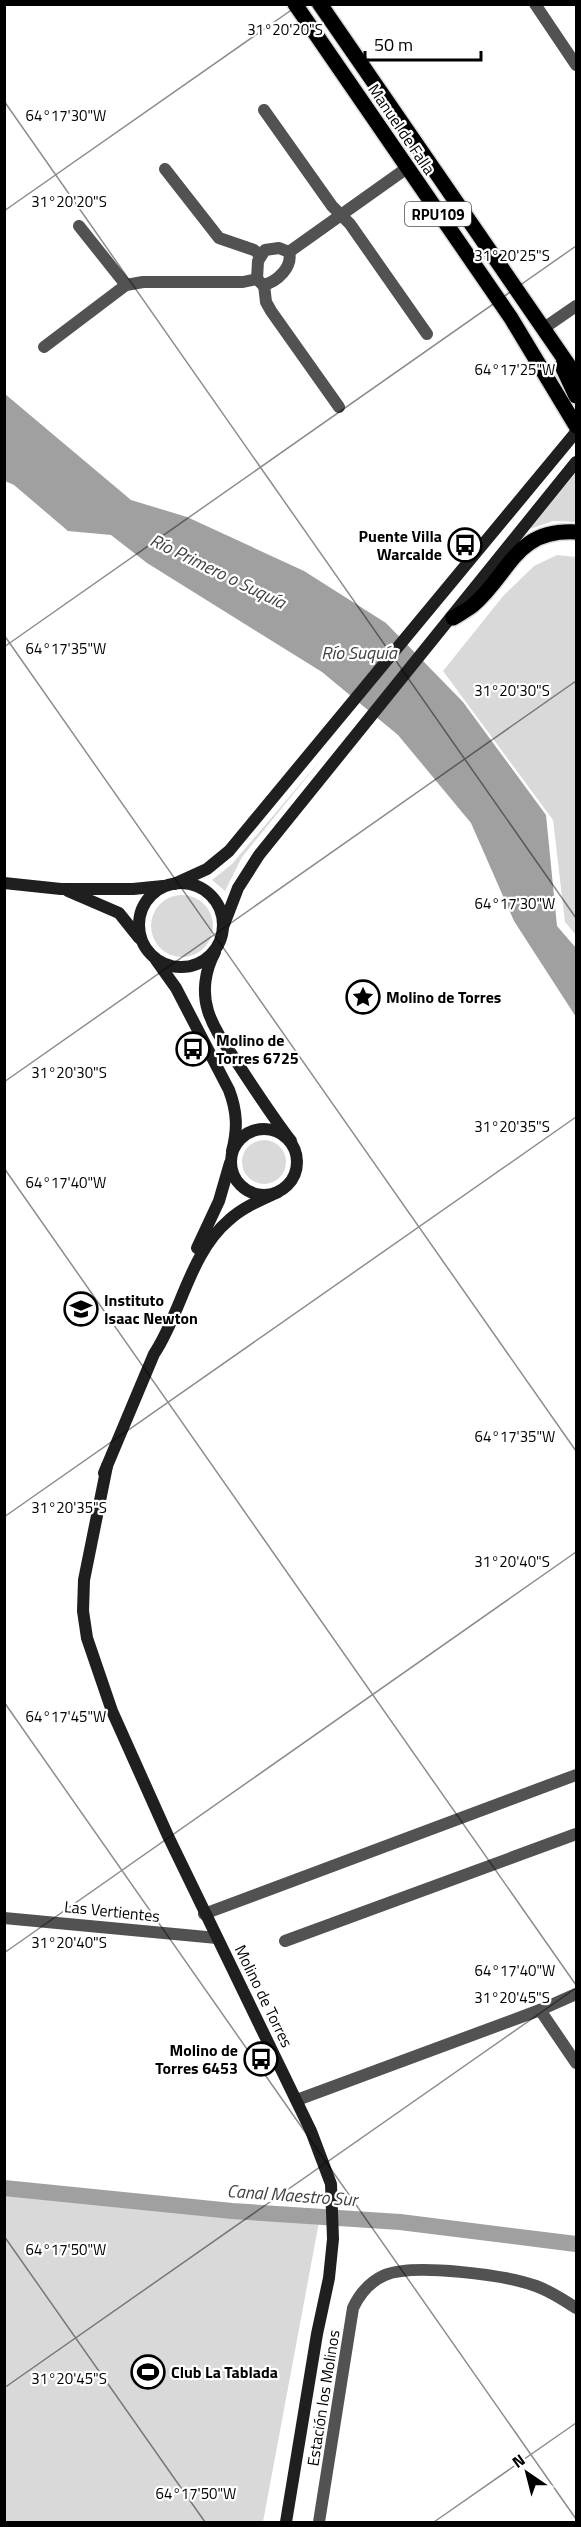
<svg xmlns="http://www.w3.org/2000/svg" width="581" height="2527" font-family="'Titillium Web',sans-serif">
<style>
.green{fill:#d9d9d9}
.water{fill:#a0a0a0}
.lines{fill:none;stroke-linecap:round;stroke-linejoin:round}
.canal{stroke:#a0a0a0;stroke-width:16}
.primary-casing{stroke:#dbdbdb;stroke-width:18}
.minor{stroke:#525252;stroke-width:12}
.secondary{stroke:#1f1f1f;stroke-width:12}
.primary{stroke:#000;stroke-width:15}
.ticks{fill:none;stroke:#000;stroke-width:1.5;stroke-opacity:0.45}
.labels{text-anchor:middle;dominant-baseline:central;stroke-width:4.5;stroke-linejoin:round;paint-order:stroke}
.shield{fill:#fff;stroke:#4c4c4c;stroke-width:1.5}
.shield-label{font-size:15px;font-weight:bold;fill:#000}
.street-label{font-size:16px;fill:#000;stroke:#fff}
.poi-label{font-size:16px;font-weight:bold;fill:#000;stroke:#fff;text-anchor:start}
.water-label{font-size:18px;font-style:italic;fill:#414141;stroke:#fff}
.ticks-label{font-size:15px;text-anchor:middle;fill:#000;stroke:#fff;stroke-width:4.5;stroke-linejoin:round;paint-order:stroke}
</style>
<rect width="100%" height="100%" fill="#fff"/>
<!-- green -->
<g class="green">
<path d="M576 472V522L553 521 530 529Z"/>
<path d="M557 555 576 557V935L565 922 553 820 443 671 504 595 534 566Z"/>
<path d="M324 756 242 857 225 891 212 880 232 864Z"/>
<circle cx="182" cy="926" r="31"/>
<circle cx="264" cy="1162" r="22"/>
<path d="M5 2192 87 2198 319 2222 263 2522H5Z"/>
</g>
<!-- water -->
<path class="water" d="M5 394 131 500 187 517 304 571 386 623 463 702 546 815 557 926 576 948V1017L514 921 471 823 398 735 322 672 147 563 111 535 68 531 14 485 5 481Z"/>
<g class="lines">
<!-- canal -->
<path class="canal" d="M4 2188 232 2211 400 2222 576 2244"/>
<defs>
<g id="primary">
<path d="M295 4 511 318 576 426"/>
<path d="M320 4 576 376"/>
<path d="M562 366 576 396"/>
<path d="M453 618C459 614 467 610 472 606 511 573 514 529 576 532"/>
</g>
</defs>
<!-- primary casing -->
<use href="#primary" class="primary-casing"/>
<!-- minor -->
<g class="minor">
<path d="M535 4 576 65"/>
<path d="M264 110 332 206 350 224 427 334"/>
<path d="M165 169 219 238 254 250 260 255"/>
<path d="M79 226 126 285"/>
<path d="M279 248 289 252C293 267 277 282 263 285L257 279 258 261 265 250Z"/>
<path d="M289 252 407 168"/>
<path d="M264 285 266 302 271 311 339 407"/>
<path d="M544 328 576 306"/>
<path d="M44 347 126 285 143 282H243L257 279"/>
<path d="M204 1914 576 1775"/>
<path d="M4 1918 217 1938"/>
<path d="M285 1941 576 1834"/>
<path d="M540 2010 576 2063"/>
<path d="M297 2100 540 2010 576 1994"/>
<path d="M319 2522 353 2308C360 2293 369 2282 385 2275 414 2263 506 2275 536 2286 550 2291 564 2300 576 2308"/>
</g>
<!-- secondary -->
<g class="secondary">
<path d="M4 883 61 889H133L163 886"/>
<circle cx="181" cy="925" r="42"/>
<path d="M174 884 207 869 229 851 576 432"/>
<path d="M68 891 119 913 139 938"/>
<path d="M223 927 238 888 259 855 576 462"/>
<path d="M215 952C205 970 202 992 208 1011 214 1030 227 1047 238 1064 255 1090 272 1116 291 1141"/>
<path d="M156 960 176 988 229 1090C237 1111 238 1129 232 1151"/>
<circle cx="264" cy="1162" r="33"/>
<path d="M197 1248 219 1201 230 1163"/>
<path d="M107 1466 84 1580 83 1611 87 1638 112 1711 168 1836 311 2131 331 2184 333 2239 329 2278 317 2334 286 2522"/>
<path d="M104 1473 154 1354C182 1312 189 1254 229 1220 243 1207 261 1200 278 1192"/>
</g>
<!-- primary -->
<use href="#primary" class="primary"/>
</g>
<!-- ticks -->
<path class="ticks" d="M311 4 576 384M4 101 576 918M4 211 300 4M4 635 576 1451M4 647 576 246M4 1082 576 681M4 1168 576 1985M4 1517 576 1117M4 1702 576 2519M4 1953 576 1552M4 2236 205 2522M4 2388 576 1988M434 2522 576 2423"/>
<!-- icons -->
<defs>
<symbol id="bus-ring" viewBox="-11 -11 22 22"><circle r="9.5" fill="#fff" stroke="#000" stroke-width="1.5"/><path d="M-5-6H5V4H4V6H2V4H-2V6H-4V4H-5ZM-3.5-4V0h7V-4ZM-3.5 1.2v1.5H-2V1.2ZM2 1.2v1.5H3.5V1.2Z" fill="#000"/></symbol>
<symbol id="sight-ring" viewBox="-11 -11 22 22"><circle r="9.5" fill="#fff" stroke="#000" stroke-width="1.5"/><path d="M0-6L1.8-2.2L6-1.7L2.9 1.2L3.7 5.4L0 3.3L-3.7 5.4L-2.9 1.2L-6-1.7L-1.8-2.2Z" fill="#000"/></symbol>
<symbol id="school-ring" viewBox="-11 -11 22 22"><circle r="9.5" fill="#fff" stroke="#000" stroke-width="1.5"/><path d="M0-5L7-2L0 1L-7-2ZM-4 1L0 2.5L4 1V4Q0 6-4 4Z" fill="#000"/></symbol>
<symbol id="stadium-ring" viewBox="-11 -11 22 22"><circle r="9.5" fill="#fff" stroke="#000" stroke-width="1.5"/><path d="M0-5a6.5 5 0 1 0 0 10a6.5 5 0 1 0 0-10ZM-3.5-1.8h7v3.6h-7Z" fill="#000"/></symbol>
</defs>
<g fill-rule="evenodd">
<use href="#bus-ring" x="446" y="526" width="38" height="38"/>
<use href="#sight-ring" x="344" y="978" width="38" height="38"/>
<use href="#bus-ring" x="174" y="1030" width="38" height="38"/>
<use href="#school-ring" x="62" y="1290" width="38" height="38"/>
<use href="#bus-ring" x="242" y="2040" width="38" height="38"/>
<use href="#stadium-ring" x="129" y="2353" width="38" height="38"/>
</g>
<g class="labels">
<!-- shield labels -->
<rect class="shield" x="405" y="202" width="66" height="24" rx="4.5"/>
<g class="shield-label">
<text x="438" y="214">RPU109</text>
</g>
<!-- street labels -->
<g class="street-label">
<text transform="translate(402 129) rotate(56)">Manuel de Falla</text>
<text transform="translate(112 1911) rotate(6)">Las Vertientes</text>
<text transform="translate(264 1996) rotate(64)">Molino de Torres</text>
<text transform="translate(323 2398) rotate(-81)">Estación los Molinos</text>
</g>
<!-- poi labels -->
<g class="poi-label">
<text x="442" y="536" text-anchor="end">Puente Villa<tspan x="442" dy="18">Warcalde</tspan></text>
<text x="386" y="997">Molino de Torres</text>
<text x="216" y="1040">Molino de<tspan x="216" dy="18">Torres 6725</tspan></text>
<text x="104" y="1300">Instituto<tspan x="104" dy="18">Isaac Newton</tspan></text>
<text x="238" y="2050" text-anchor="end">Molino de<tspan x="238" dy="18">Torres 6453</tspan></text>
<text x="171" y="2372">Club La Tablada</text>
</g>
<!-- water labels -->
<g class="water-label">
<text transform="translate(218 571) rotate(26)">Río Primero o Suquía</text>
<text x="359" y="652">Río Suquía</text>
<text transform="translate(292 2195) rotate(4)">Canal Maestro Sur</text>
</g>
</g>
<g class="ticks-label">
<text x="285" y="35">31°20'20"S</text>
<text x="66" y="121">64°17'30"W</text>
<text x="69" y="207">31°20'20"S</text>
<text x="512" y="261">31°20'25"S</text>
<text x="515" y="375">64°17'25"W</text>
<text x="66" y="654">64°17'35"W</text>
<text x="512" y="696">31°20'30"S</text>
<text x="515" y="909">64°17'30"W</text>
<text x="69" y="1078">31°20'30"S</text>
<text x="512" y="1132">31°20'35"S</text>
<text x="66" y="1188">64°17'40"W</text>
<text x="515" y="1442">64°17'35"W</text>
<text x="69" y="1513">31°20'35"S</text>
<text x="512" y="1567">31°20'40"S</text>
<text x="66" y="1722">64°17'45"W</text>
<text x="69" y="1948">31°20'40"S</text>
<text x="515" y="1976">64°17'40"W</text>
<text x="512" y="2003">31°20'45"S</text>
<text x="66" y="2255">64°17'50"W</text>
<text x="69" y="2384">31°20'45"S</text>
<text x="196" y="2499">64°17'50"W</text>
</g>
<!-- border -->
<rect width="581" height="2527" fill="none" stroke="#000000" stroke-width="12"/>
<!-- north arrow -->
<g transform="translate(527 2473) rotate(325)" stroke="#ffffff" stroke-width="4.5" paint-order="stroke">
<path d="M0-4.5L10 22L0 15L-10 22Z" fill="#000000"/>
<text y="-9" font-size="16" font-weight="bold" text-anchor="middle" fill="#000000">N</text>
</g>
<!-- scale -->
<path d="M365 51v9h116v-9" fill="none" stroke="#000000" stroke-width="3"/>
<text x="374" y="51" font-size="18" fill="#000000" stroke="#ffffff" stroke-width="4.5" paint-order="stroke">50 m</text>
</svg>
